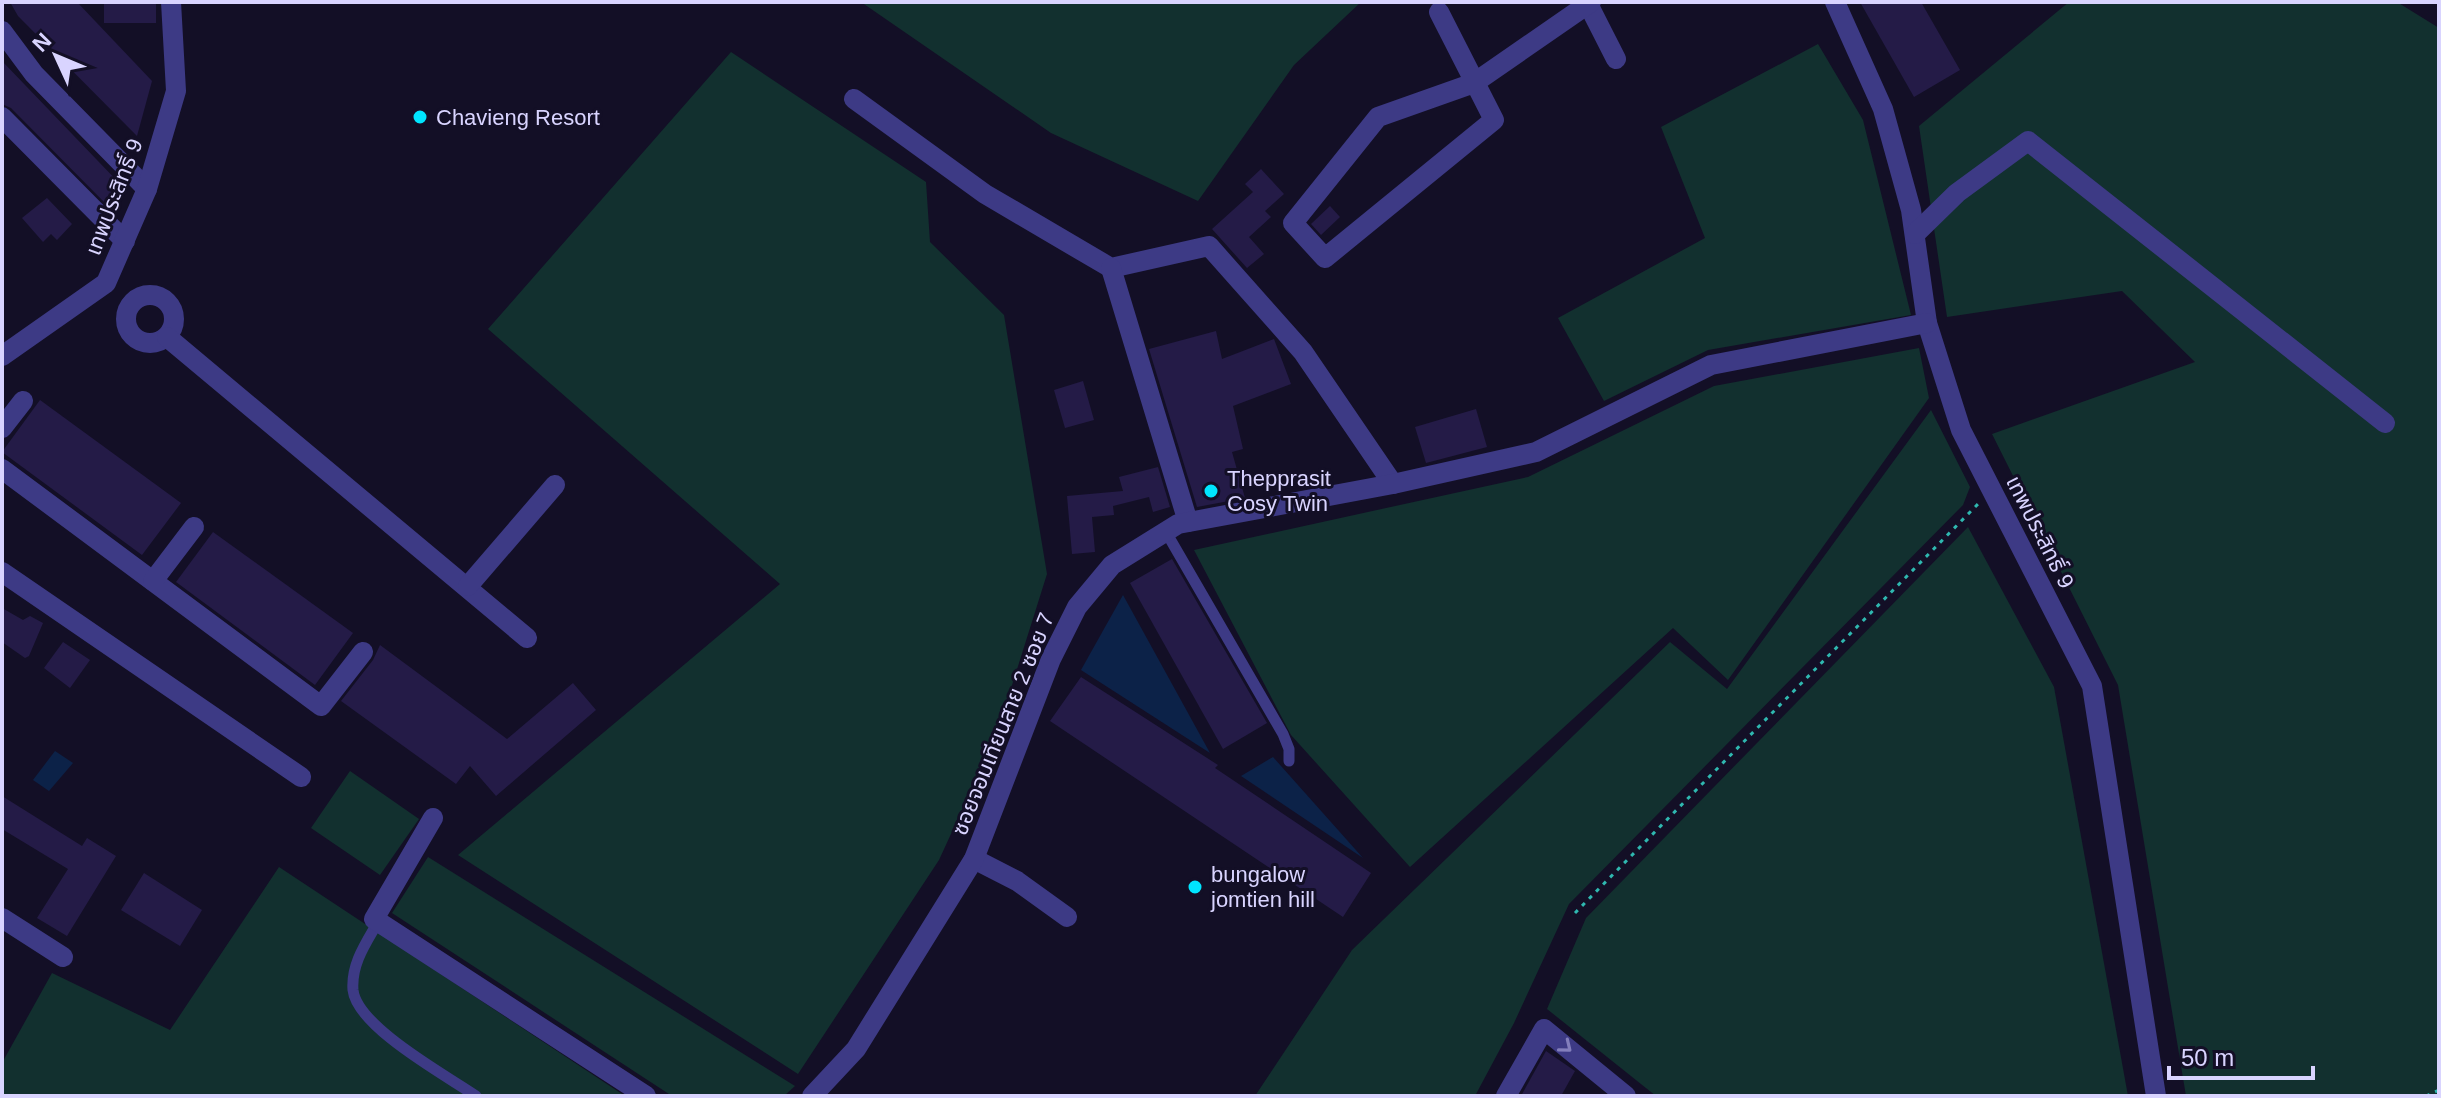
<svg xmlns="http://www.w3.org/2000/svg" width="2441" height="1098" font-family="Helvetica,'Noto Sans Thai',sans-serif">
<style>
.green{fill:#12302f}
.water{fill:#0c2248}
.building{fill:#241b47}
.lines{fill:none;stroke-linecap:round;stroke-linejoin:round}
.path{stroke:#2fb8b0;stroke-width:3;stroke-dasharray:4 6;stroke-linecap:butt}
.service{stroke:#3d3a85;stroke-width:11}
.minor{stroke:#3d3a85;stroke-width:20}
.oneway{stroke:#837fbc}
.poi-dot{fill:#00e5ff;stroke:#130f26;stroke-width:3}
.labels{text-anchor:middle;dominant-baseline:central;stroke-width:6;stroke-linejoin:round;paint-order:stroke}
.poi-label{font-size:22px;fill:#d9d4ff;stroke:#130f26;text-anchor:start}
.street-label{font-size:22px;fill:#d9d4ff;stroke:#130f26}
</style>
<rect width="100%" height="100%" fill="#130f26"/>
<!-- green -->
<g class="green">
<path d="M861 2H1361L1294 65 1198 201 1051 133Z"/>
<path d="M2069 2H2397L2439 28V1096H2186L2118 685 1992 434 2195 362 2122 291 1947 317 1919 126Z"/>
<path d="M1818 44 1863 120 1911 315 1708 350 1604 401 1558 318 1705 238 1661 127Z"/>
<path d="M731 52 926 182 930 242 1004 315 1047 574 996 736 939 860 798 1074 458 855 780 584 488 329Z"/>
<path d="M1919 348 1929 398 1728 680 1673 628 1410 867 1291 735 1194 550 1528 477 1714 386Z"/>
<path d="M1931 410 1970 487 1963 505 1569 904 1514 1023 1475 1096H1255L1352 950 1670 642 1727 689Z"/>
<path d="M1968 527 2054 687 2128 1096H1656L1547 1009 1586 918Z"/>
<path d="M350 771 419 819 380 875 311 828Z"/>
<path d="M428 857 795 1086 784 1096H672L392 913Z"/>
<path d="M279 867 625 1096H2V1063L52 973 170 1030Z"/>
</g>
<!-- water -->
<g class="water">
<path d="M1123 595 1210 753 1081 670Z"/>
<path d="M55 751 73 763 49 791 33 780Z"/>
<path d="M1273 757 1363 858 1241 776Z"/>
</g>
<!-- building -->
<g class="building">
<path d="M10 2H77L152 81 137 136 18 16Z"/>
<rect x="104" y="2" width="52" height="21"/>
<path d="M1860 2H1921L1960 70 1914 97Z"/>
<path d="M2 61 121 185 105 203 11 108 2 104Z"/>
<path d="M1261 169 1284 194 1265 211 1271 217 1249 237 1264 254 1247 268 1212 229 1253 192 1245 184Z"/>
<path d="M47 198 72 224 57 240 51 234 43 242 22 218Z"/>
<path d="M1330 206 1340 217 1321 235 1311 224Z"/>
<path d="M1216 331 1222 359 1274 339 1291 384 1233 406 1243 449 1232 452 1245 498 1197 507 1149 349Z"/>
<path d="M1083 381 1094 420 1065 428 1054 390Z"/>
<path d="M40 400 181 503 142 555 2 452Z"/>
<path d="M1476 409 1487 447 1426 463 1415 427Z"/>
<path d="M1158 467 1170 507 1153 512 1149 497 1113 506 1114 515 1092 517 1095 552 1072 554 1067 496 1123 491 1119 477Z"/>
<path d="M213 532 353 633 315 685 176 582Z"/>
<path d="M1172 559 1267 723 1223 749 1130 583Z"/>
<path d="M2 608 23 620 30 616 43 623 29 656 25 658 2 642Z"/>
<path d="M63 642 90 660 70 688 44 668Z"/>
<path d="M380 645 507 739 573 683 596 710 496 796 470 766 456 784 341 701 373 660Z"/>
<path d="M1081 677 1218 765 1215 768 1371 873 1343 917 1050 721Z"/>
<path d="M2 796 82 846 87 838 116 856 67 936 37 918 68 869 2 829Z"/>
<path d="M144 873 202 910 180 946 121 910Z"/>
<path d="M1546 1051 1575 1071 1561 1096H1521Z"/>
</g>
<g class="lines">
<!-- path -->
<g class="path">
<path d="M1575 913 1978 504"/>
<path d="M2426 1096 2439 1090"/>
</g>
<!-- service -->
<g class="service">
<path d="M1166 532 1283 734 1289 749V761"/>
<path d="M378 922C366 943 351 964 353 990 357 1027 447 1076 476 1096"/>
</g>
<!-- minor -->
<g class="minor">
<path d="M1587 2 1616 59"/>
<path d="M1835 2 1883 109 1911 210 1927 323 1961 430 2092 686 2156 1096"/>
<path d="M1439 12 1494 120 1325 258 1293 223 1378 117 1474 83 1591 2"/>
<path d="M2 31 34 74 147 189"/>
<path d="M854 99 985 194 1111 268 1209 246 1303 352 1393 484"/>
<path d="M2 117 125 241"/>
<path d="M1915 234 1957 193 2028 141 2385 423"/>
<path d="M1111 268 1188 522"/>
<circle cx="150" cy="319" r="24"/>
<path d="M167 337 527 638"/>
<path d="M2 356 106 283 147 189 176 91 171 2"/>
<path d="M2 428 23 401"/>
<path d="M2 469 321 706 363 652"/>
<path d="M2 572 301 777"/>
<path d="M153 581 194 527"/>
<path d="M468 586 555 485"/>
<path d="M433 818 374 919 646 1096"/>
<path d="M974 859 1017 881 1067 917"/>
<path d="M2 918 63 957"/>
<path d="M812 1096 856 1049 974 859 1051 659 1077 607 1112 565 1178 524 1393 484 1536 452 1711 365 1927 323"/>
<path d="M1506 1096 1544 1029 1626 1096"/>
</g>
</g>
<!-- one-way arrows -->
<defs><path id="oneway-chevron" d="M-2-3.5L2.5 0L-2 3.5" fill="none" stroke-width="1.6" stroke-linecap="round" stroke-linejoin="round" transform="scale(2)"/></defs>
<use class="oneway" href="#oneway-chevron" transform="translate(1566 1047) rotate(39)"/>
<!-- markers -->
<g class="poi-dot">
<circle cx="420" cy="117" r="8"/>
<circle cx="1211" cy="491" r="8"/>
<circle cx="1195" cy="887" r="8"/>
</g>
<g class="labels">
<!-- poi labels -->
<g class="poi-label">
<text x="436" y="117">Chavieng Resort</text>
<text x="1227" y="478">Thepprasit<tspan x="1227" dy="25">Cosy Twin</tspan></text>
<text x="1211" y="874">bungalow<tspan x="1211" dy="25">jomtien hill</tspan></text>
</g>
<!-- street labels -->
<g class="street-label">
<text transform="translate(114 197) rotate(-69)">เทพประสิทธิ์ 9</text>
<text transform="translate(2040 532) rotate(63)">เทพประสิทธิ์ 9</text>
<text transform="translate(1003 724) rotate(-68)">ซอยจอมเทียนสาย 2 ซอย 7</text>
</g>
</g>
<!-- border -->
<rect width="2441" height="1098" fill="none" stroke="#d9d4ff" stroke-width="8"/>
<!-- north arrow -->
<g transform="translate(56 56) rotate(314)" stroke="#130f26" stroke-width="6" paint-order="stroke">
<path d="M0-6L14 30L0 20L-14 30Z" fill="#d9d4ff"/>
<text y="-12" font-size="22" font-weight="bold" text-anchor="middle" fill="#d9d4ff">N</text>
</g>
<!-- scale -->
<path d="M2169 1066v12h144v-12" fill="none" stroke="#d9d4ff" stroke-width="4"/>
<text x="2181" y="1066" font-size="24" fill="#d9d4ff" stroke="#130f26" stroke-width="6" paint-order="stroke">50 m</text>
</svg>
